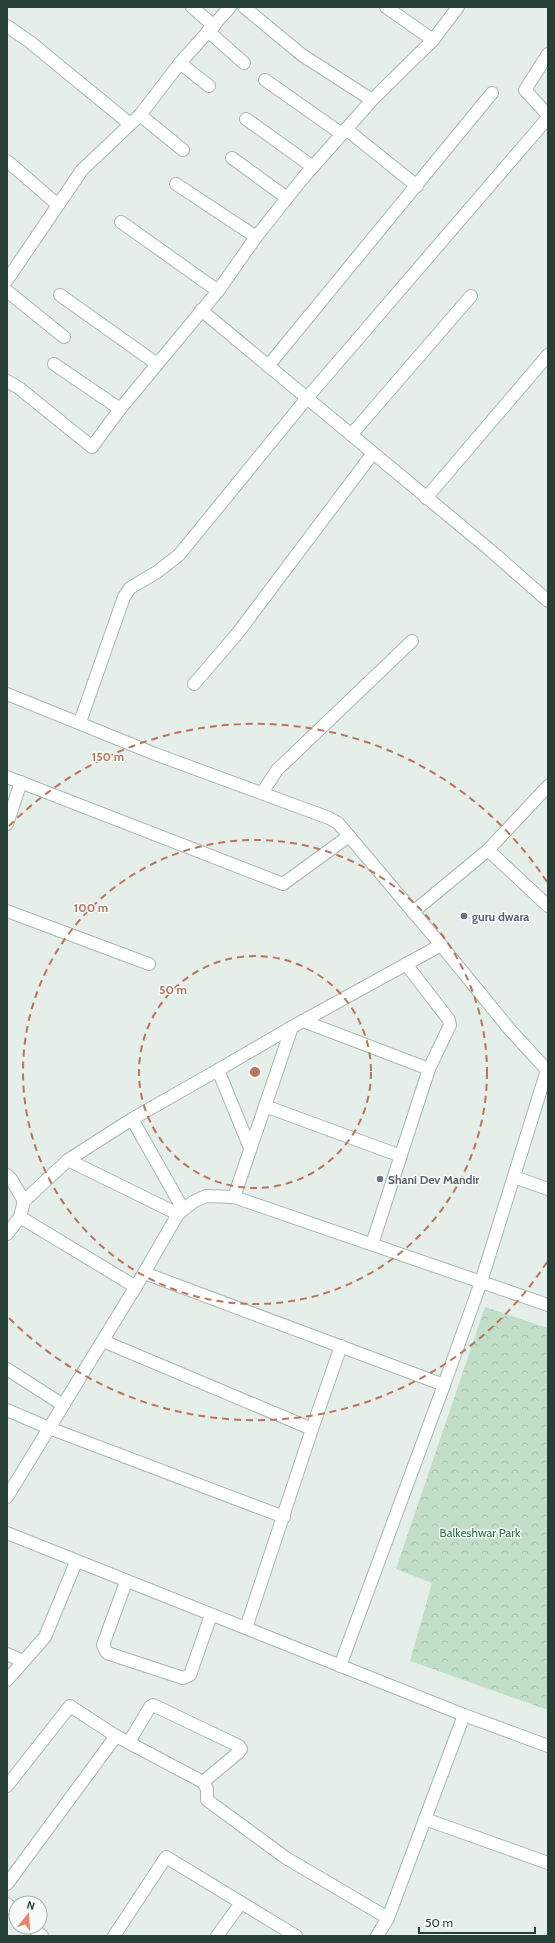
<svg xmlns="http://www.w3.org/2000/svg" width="555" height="1943" font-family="Cabin,sans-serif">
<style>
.park{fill:url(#park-crowns)}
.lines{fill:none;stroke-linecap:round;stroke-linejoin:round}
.minor-casing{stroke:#a9b6b1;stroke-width:14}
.minor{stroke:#fff;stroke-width:12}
.ring{fill:none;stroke:#b9745d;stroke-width:2;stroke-dasharray:7 5}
.worship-dot{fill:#6b7280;stroke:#f7fbf9;stroke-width:1.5}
.labels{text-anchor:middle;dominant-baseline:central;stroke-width:3;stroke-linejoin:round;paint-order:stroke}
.worship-label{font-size:12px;font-weight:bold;fill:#5b616d;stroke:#f7fbf9;text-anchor:start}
.park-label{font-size:12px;fill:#32744a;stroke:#f7fbf9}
.centre{fill:#b9745d;stroke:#f7fbf9;stroke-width:2}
.ring-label{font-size:12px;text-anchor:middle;font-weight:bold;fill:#b9745d;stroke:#f7fbf9;stroke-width:3;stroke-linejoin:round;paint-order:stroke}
</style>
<defs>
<pattern id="park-crowns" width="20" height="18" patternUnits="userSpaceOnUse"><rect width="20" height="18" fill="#c1dec8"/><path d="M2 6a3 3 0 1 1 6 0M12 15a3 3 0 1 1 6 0" fill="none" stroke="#a6c0ad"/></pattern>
</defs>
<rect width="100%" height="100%" fill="#e6eeea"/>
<!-- park -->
<path class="park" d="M485 1307 548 1328V1710L410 1661 432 1583 396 1569Z"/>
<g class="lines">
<defs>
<g id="minor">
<path d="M192 7 214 26"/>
<path d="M244 7 302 55 372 100"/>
<path d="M386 7 433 40"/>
<path d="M7 26 30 42 130 124"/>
<path d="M208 31 244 63"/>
<path d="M180 63 209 86"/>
<path d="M265 80 342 134"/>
<path d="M140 115 183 150"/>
<path d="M246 119 313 167"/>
<path d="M346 129 417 186"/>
<path d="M232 158 287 198"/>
<path d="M7 161 58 205"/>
<path d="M176 184 256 237"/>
<path d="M121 222 218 291"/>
<path d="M7 280 82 170 140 115 180 63 230 7"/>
<path d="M7 291 64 337"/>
<path d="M60 295 157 364"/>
<path d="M201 310 490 550 548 601"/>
<path d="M54 364 120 409"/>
<path d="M268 366 492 93"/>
<path d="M7 381 19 388 92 447 120 409 218 291 256 237 303 178 372 100 433 40 458 7"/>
<path d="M351 435 471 296"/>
<path d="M426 498 548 355"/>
<path d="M194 684 237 634 373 453"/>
<path d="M7 694 155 754 329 818 338 823 436 939 511 1031 547 1070 481 1282 444 1385 144 1273"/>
<path d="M80 722 124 597 130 588 157 572 179 555 307 398 546 120 547 114 525 90 548 54"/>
<path d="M7 777 283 884 349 836"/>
<path d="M262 793 277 770 412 641"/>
<path d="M7 824 21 782"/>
<path d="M488 850 548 906"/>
<path d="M7 911 149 964"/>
<path d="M413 912 488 850 548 786"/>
<path d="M303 1021 429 1069 450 1025 449 1020 406 964"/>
<path d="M265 1106 401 1156"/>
<path d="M132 1119 68 1160 178 1214"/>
<path d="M250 1148 218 1070 292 1027"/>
<path d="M7 1175 11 1179 24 1201"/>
<path d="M514 1177 548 1189"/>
<path d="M234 1197 292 1027 441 945"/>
<path d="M183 1209 132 1119 218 1070"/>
<path d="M20 1217 24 1201 68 1160"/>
<path d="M7 1234 20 1217 136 1287"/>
<path d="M372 1244 429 1069"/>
<path d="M103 1341 312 1429 341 1346"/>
<path d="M7 1369 63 1405"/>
<path d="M7 1410 49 1428 284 1517"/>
<path d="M7 1497 144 1273 178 1214 193 1202 206 1196 234 1197 548 1305"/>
<path d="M7 1533 464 1715 548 1746"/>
<path d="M126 1582 103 1645 107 1653 183 1678 190 1675 211 1615"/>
<path d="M246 1628 312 1429"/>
<path d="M7 1654 23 1661"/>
<path d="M340 1666 444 1385"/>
<path d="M7 1680 45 1637 76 1562"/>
<path d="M129 1742 150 1707 153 1705 239 1746 241 1749 239 1752 203 1782"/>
<path d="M7 1786 70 1706 116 1736 203 1782 207 1789V1800L286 1858 388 1918"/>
<path d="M425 1819 548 1863"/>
<path d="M7 1884 116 1736"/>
<path d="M7 1904 16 1912"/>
<path d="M32 1927 42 1936"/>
<path d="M114 1936 166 1857 296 1936"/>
<path d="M217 1936 241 1903"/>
<path d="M377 1936 388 1918 464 1715"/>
</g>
</defs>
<!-- minor casing -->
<use href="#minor" class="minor-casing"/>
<!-- minor -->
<use href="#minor" class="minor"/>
</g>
<!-- distance rings -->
<g class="ring">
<circle cx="255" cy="1072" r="116"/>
<circle cx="255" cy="1072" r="232"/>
<path d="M547 1262A348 348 0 0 1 9 1318M9 826A348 348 0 0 1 547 882"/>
</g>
<!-- markers -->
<g class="worship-dot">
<circle cx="464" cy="916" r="4"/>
<circle cx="380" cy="1179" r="4"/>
</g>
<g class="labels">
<!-- worship labels -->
<g class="worship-label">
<text x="472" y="916">guru dwara</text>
<text x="388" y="1179">Shani Dev Mandir</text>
</g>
<!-- park labels -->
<g class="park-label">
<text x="480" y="1532">Balkeshwar Park</text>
</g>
</g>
<circle cx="255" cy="1072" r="6" class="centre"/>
<g class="ring-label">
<text x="108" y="761">150 m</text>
<text x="91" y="912">100 m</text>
<text x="173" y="994">50 m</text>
</g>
<!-- border -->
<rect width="555" height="1943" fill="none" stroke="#264038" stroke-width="16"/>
<!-- north arrow -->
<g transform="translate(28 1915) rotate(17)"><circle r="19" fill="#f7fbf9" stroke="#a3b0ac"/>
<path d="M0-3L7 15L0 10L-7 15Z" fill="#ea8569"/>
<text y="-6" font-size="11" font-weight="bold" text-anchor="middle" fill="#264038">N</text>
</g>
<!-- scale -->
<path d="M419 1927v6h116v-6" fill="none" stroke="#264038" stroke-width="2"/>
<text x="425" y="1927" font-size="12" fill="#264038" stroke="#f7fbf9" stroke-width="3" paint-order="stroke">50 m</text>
</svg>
